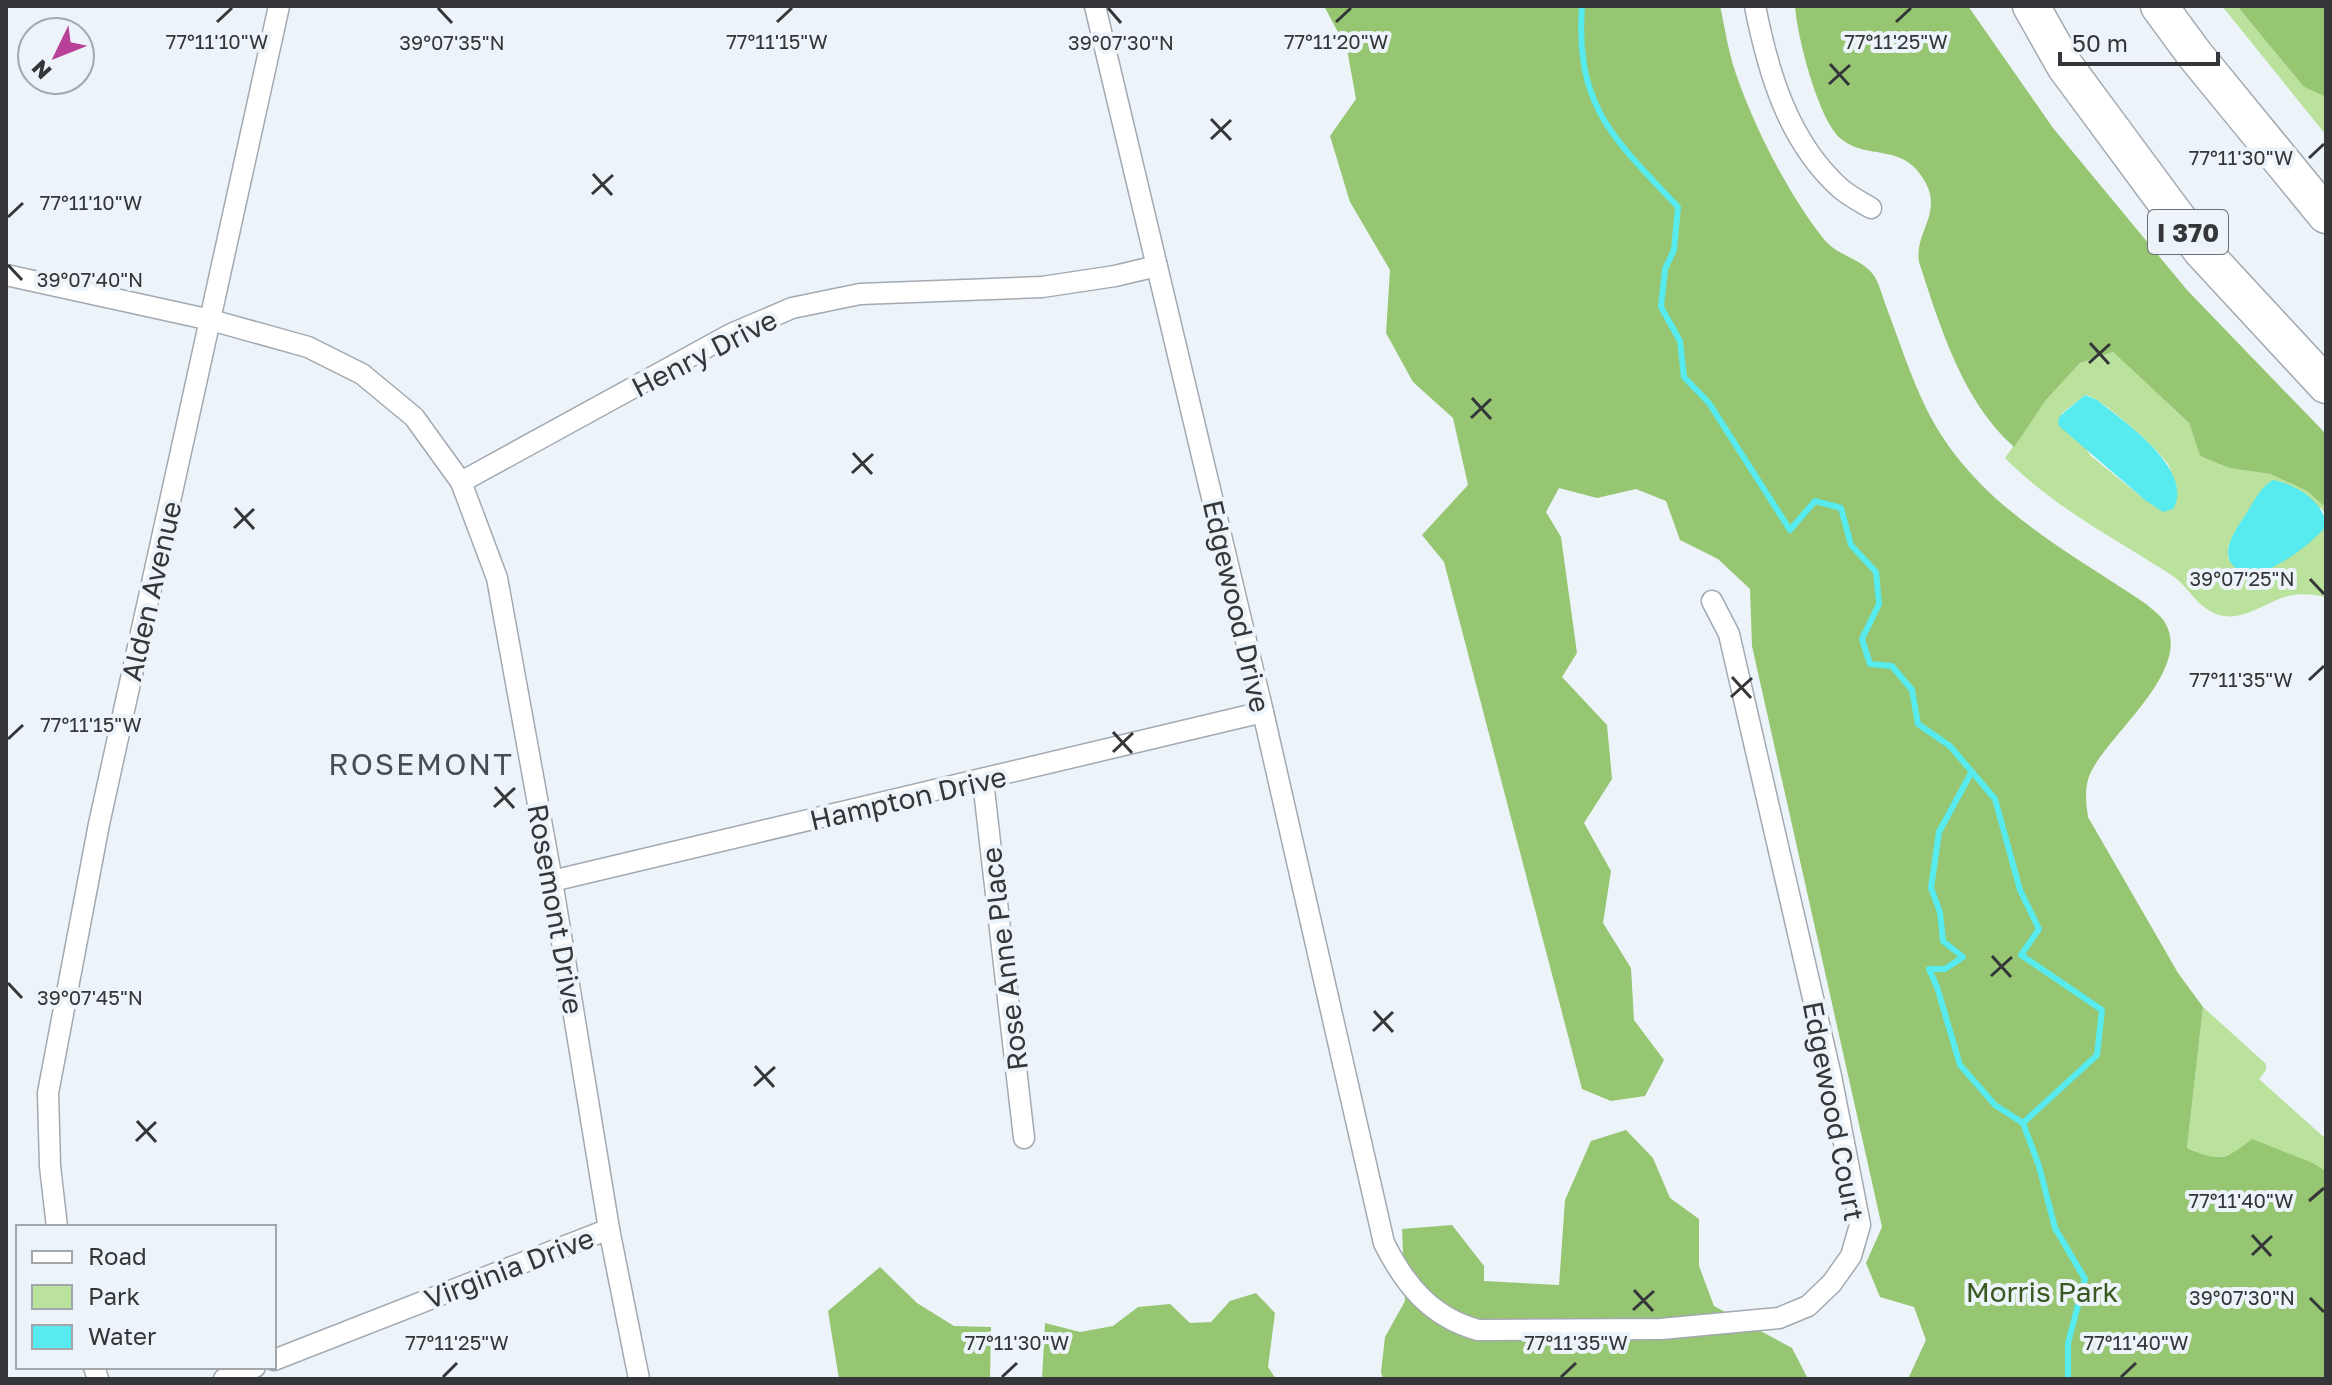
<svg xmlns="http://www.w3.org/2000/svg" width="2332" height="1385" font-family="'Golos Text',sans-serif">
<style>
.green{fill:#bae29d;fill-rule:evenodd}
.forest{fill:#96c672}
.water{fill:#57eaef}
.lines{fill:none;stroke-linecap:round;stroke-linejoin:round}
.stream{stroke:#57eaef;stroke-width:6}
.minor-casing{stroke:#a3a9b0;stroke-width:23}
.motorway-casing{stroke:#a3a9b0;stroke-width:39}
.minor{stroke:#fff;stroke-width:20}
.motorway{stroke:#fff;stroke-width:36}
.ticks{fill:none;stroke:#343639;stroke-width:3}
.labels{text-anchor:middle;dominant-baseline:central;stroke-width:8;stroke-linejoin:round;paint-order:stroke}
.shield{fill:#ecf3f9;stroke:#6b6f73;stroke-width:2}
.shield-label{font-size:26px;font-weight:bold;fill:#343639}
.street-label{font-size:28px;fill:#343639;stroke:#ecf3f9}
.park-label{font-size:28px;fill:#3a5920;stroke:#ecf3f9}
.neighbourhood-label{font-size:30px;letter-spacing:2px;fill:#484d53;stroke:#ecf3f9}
.ticks-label{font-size:20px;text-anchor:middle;fill:#343639;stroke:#ecf3f9;stroke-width:8;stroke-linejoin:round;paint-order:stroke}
</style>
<rect width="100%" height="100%" fill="#ecf3f9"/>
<!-- green -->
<g class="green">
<path d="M2222 6H2237L2304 87 2326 97V135Z"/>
<path d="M2113 352 2189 423 2200 456 2229 468 2270 474 2307 491 2326 508V515L2321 508 2233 535 2228 548V559L2298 550 2326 527V597C2313 594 2301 593 2288 596 2262 603 2238 627 2210 611 2195 603 2187 586 2173 576 2116 539 2053 507 2005 458L2046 400 2080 363ZM2085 395C2101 397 2158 449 2168 464 2173 473 2174 485 2177 495L2145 500 2091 456 2061 414Z"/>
<path d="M2203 1007 2266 1064V1070L2259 1079 2326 1139V1171L2313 1163 2234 1153 2214 1159 2187 1148Z"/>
</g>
<!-- forest -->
<g class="forest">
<path d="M1324 6H1720C1725 28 1728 50 1735 71 1753 125 1788 194 1823 238 1837 256 1858 257 1872 273 1879 281 1882 296 1886 306 1899 340 1910 375 1926 408 1973 503 2063 548 2146 604 2152 609 2160 615 2164 621 2195 669 2109 733 2090 774 2084 788 2086 803 2088 817L2178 973 2203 1007 2187 1148C2220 1162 2224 1161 2252 1139L2313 1163 2326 1171V1379H1908L1926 1340 1914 1307 1880 1297 1866 1263 1882 1227 1752 646 1750 589 1718 559 1680 540 1666 501 1636 489 1597 498 1559 488 1546 512 1561 537 1577 653 1562 677 1607 725 1612 779 1584 823 1611 871 1603 923 1631 968 1634 1020 1664 1060 1645 1096 1611 1101 1582 1089 1444 562 1422 535 1468 485 1453 418 1413 382 1386 333 1390 270 1350 202 1330 136 1356 99 1347 49Z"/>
<path d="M1795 6H1968L2053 128 2187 290 2326 434V508L2307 491 2270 474 2229 468 2200 456 2189 423 2113 352 2080 363 2046 400 2014 447C1962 401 1940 326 1919 262 1914 232 1944 213 1924 180 1903 142 1866 161 1840 138 1818 118 1797 36 1795 6Z"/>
<path d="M2237 6H2326V97L2304 87Z"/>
<path d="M1626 1130 1653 1158 1670 1198 1699 1219V1266L1714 1306 1792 1348 1808 1379H1383L1381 1372 1385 1337 1405 1301 1402 1229 1452 1225 1484 1266V1281L1559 1285 1565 1200 1591 1141Z"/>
<path d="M880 1267 917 1303 954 1326 991 1327 990 1379H839L828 1311Z"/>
<path d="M1256 1293 1275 1313 1268 1367 1276 1379H1042L1045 1323 1080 1332 1113 1326 1138 1307 1170 1304 1190 1323 1211 1322 1230 1301Z"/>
</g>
<!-- water -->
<g class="water">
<path d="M2085 395 2097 400C2122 420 2196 470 2173 509L2163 512 2145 500 2059 426 2058 420 2061 415Z"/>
<path d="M2273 480C2296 484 2326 503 2326 527 2310 544 2282 566 2260 572 2252 574 2242 572 2236 568 2217 554 2237 528 2246 514 2253 503 2261 486 2273 480Z"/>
</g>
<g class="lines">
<!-- stream -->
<g class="stream">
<path d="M1582 6C1575 107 1614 139 1678 207L1674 250 1665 269 1661 307 1680 341 1684 377 1709 403 1790 530 1815 501 1841 508 1851 545 1876 572 1879 604 1862 639 1870 664 1892 666 1912 690 1918 724 1950 746 1995 799 2020 890 2039 929 2021 955 2102 1010 2097 1055 2023 1123 2039 1166 2055 1228 2085 1279 2068 1343V1379"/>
<path d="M1971 773 1939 832 1931 888 1940 912 1943 941 1963 957 1945 969H1929L1937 987 1960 1065 1995 1105 2023 1123"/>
</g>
<defs>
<g id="minor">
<path d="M1095 6 1263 712 1384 1243C1405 1285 1431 1317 1478 1330L1661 1329 1779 1318 1808 1306 1832 1283 1851 1256 1860 1225 1831 1076 1729 634 1712 601"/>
<path d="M1755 6C1768 72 1788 141 1840 188 1849 196 1861 202 1871 208"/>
<path d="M6 275 211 320 308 347 362 374 414 417 461 482 497 578 552 881 609 1229 639 1379"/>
<path d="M461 482 731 334 792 308 860 294 1042 287 1115 276 1157 266"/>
<path d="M983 781 1024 1138"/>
<path d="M552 881 1263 712"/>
<path d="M57 1227 50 1166 48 1093 99 824 279 6"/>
<path d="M274 1360 609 1229"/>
<path d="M94 1367 98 1379"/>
<path d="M224 1379 255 1367"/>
</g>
<g id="motorway">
<path d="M2031 6 2065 66 2201 250 2326 385"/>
<path d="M2159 6 2195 55 2326 215"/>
</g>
</defs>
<!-- minor casing -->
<use href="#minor" class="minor-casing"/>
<!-- motorway casing -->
<use href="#motorway" class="motorway-casing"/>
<!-- minor -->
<use href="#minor" class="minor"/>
<!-- motorway -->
<use href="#motorway" class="motorway"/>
</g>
<!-- ticks -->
<path class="ticks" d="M438 8 452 23M1108 8 1121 23M217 22 232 8M777 22 792 8M1336 22 1351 8M1896 22 1911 8M1830 64 1849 85M1829 84 1850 65M1211 119 1231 140M1211 139 1231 120M2309 158 2324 144M593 174 612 195M592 194 613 175M8 217 23 203M8 265 22 280M2090 343 2109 364M2089 363 2110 344M1472 398 1491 419M1471 418 1491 399M853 453 872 474M852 473 873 454M235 508 254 529M234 528 254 509M2310 579 2324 594M1732 677 1751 698M2309 680 2324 666M1731 697 1752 678M1113 732 1132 753M8 739 23 725M1113 752 1133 733M495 787 514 808M494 807 515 788M1992 956 2011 977M1991 976 2012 957M8 983 22 998M1374 1011 1393 1032M1373 1031 1393 1012M755 1066 774 1087M754 1086 775 1067M137 1121 156 1142M136 1141 156 1122M2309 1201 2324 1188M2252 1235 2271 1256M2252 1255 2272 1236M1634 1290 1653 1311M2310 1298 2324 1312M1633 1310 1654 1291M443 1377 457 1363M1002 1377 1017 1363M1561 1377 1576 1363M2121 1377 2136 1363"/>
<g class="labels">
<!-- shield labels -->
<rect class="shield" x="2148" y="210" width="80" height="44" rx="6"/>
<g class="shield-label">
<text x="2188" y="232">I 370</text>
</g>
<!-- street labels -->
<g class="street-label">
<text transform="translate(704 353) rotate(-27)">Henry Drive</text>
<text transform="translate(151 591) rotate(-77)">Alden Avenue</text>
<text transform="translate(1237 606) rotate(77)">Edgewood Drive</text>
<text transform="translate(908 798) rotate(-13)">Hampton Drive</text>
<text transform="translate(556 909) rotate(80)">Rosemont Drive</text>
<text transform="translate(1004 959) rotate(-97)">Rose Anne Place</text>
<text transform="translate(1834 1111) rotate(79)">Edgewood Court</text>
<text transform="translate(509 1268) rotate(-21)">Virginia Drive</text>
</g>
<!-- park labels -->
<g class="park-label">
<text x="2042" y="1291">Morris Park</text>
</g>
<!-- neighbourhood labels -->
<g class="neighbourhood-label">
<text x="421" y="764">ROSEMONT</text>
</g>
</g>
<g class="ticks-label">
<text x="217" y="49">77°11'10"W</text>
<text x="777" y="49">77°11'15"W</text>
<text x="1336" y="49">77°11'20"W</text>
<text x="1896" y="49">77°11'25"W</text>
<text x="452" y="50">39°07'35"N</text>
<text x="1121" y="50">39°07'30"N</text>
<text x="2241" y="165">77°11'30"W</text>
<text x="91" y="210">77°11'10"W</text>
<text x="90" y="287">39°07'40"N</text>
<text x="2242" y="586">39°07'25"N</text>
<text x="2241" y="687">77°11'35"W</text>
<text x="91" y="732">77°11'15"W</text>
<text x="90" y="1005">39°07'45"N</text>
<text x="2241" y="1208">77°11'40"W</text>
<text x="2242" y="1305">39°07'30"N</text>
<text x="457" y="1350">77°11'25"W</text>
<text x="1017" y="1350">77°11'30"W</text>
<text x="1576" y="1350">77°11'35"W</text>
<text x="2136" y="1350">77°11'40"W</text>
</g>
<!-- border -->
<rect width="2332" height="1385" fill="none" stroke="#343639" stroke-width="16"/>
<!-- legend -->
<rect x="16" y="1225" width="260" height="144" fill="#ecf3f9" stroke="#a2a7ac" stroke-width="2"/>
<rect x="32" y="1251" width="40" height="12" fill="#ffffff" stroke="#a2a7ac" stroke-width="2"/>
<text x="88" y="1265" font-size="24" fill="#343639">Road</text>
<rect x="32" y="1285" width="40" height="24" fill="#bae29d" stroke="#a2a7ac" stroke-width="2"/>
<text x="88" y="1305" font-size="24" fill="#343639">Park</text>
<rect x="32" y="1325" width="40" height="24" fill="#57eaef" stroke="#a2a7ac" stroke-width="2"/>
<text x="88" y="1345" font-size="24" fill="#343639">Water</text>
<!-- north arrow -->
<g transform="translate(56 56) rotate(227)"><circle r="38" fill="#ecf3f9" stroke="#a2a7ac" stroke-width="2"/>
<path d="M0-6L14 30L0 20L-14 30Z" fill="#b84197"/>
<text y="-12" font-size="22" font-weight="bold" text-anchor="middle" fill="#343639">N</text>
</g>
<!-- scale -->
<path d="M2060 52v12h158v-12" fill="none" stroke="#343639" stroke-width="4"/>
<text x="2072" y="52" font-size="24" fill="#343639" stroke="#ecf3f9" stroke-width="6" paint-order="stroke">50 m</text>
</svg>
